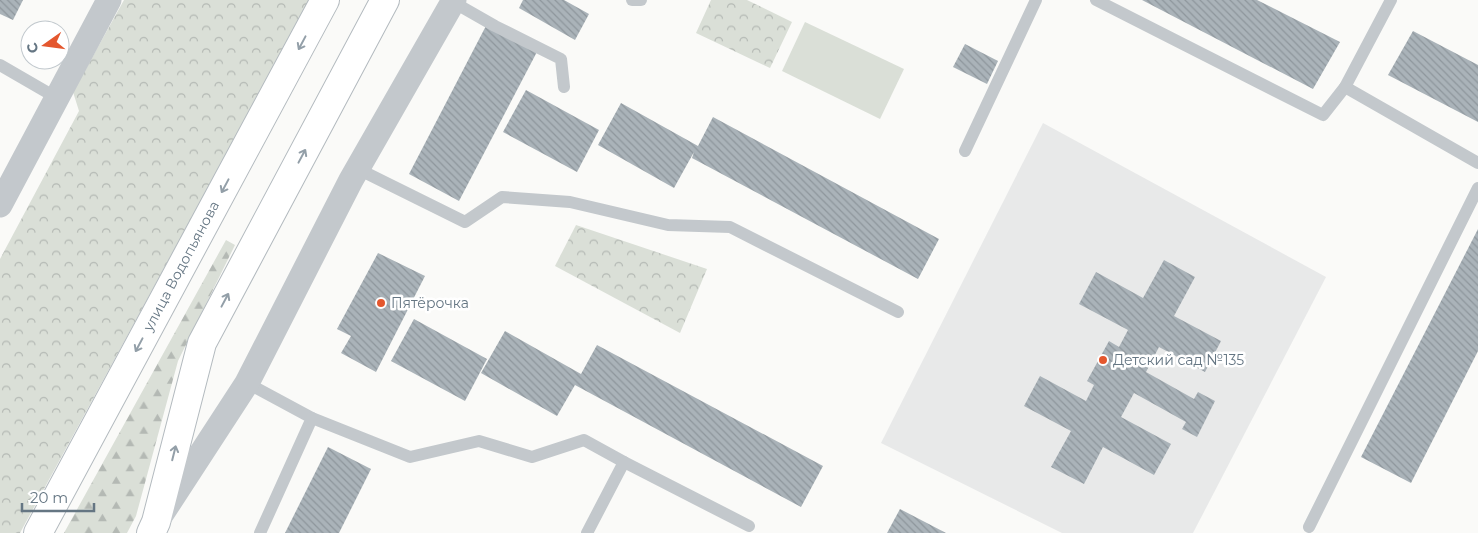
<svg xmlns="http://www.w3.org/2000/svg" width="1478" height="533" font-family="Montserrat,sans-serif">
<style>
.built{fill:#e8e9e9}
.green{fill:#dadfd7}
.forest{fill:url(#forest-firs)}
.park{fill:url(#park-crowns)}
.building{fill:url(#building-back-hatch)}
.lines{fill:none;stroke-linecap:round;stroke-linejoin:round}
.secondary-casing{stroke:#b3babf;stroke-width:30}
.service{stroke:#c3c8cc;stroke-width:12}
.minor{stroke:#c3c8cc;stroke-width:25}
.secondary{stroke:#fff;stroke-width:28}
.oneway{stroke:#939fa8}
.poi-dot{fill:#e4572e;stroke:#fff;stroke-width:2}
.labels{text-anchor:middle;dominant-baseline:central;stroke-width:5;stroke-linejoin:round;paint-order:stroke}
.street-label{font-size:14px;fill:#657683;stroke:#fff}
.poi-label{font-size:14px;fill:#657683;stroke:#fff;text-anchor:start}
</style>
<defs>
<pattern id="forest-firs" width="22" height="20" patternUnits="userSpaceOnUse" patternTransform="scale(1.25)"><rect width="22" height="20" fill="#dadfd7"/><path d="M5 1l3.5 6h-7zM16 11l3.5 6h-7z" fill="#b4b9b4"/></pattern>
<pattern id="park-crowns" width="20" height="18" patternUnits="userSpaceOnUse" patternTransform="scale(1.25)"><rect width="20" height="18" fill="#dadfd7"/><path d="M2 6a3 3 0 1 1 6 0M12 15a3 3 0 1 1 6 0" fill="none" stroke="#b4b9b4"/></pattern>
<pattern id="building-back-hatch" width="6" height="6" patternUnits="userSpaceOnUse" patternTransform="scale(1.25)"><rect width="6" height="6" fill="#aab3b9"/><path d="M-1 5l2 2M0 0l6 6M5-1l2 2" fill="none" stroke="#8e969c"/></pattern>
</defs>
<rect width="100%" height="100%" fill="#fafaf8"/>
<!-- built -->
<path class="built" d="M1043 123 1326 277 1193 533H1062L881 443Z"/>
<!-- green -->
<path class="green" d="M805 22 904 69 880 119 782 71Z"/>
<!-- forest -->
<path class="forest" d="M226 240 235 245 178 361 136 516 127 533H64Z"/>
<!-- park -->
<g class="park">
<path d="M124 0H310L20 533H0V259L79 111 73 92Z"/>
<path d="M711 0H747L792 22 770 68 696 33Z"/>
<path d="M576 225 707 269 680 333 555 266Z"/>
</g>
<!-- building -->
<g class="building">
<path d="M0 0H23L13 20 0 14Z"/>
<path d="M523 0H564L589 14 575 40 519 8Z"/>
<path d="M1142 0H1257L1340 42 1313 89Z"/>
<path d="M488 22 539 48 459 201 409 174Z"/>
<path d="M1413 31 1478 65V122L1388 75Z"/>
<path d="M965 44 998 61 987 84 953 67Z"/>
<path d="M526 90 599 130 577 172 503 132Z"/>
<path d="M621 103 698 146 713 117 939 239 918 279 692 158 694 152 674 188 598 145Z"/>
<path d="M1478 229V351L1411 483 1361 457Z"/>
<path d="M378 253 425 276 376 372 341 353 351 336 337 329Z"/>
<path d="M1164 260 1195 277 1174 316 1221 341 1205 372 1159 347 1146 372 1194 399 1198 392 1215 401 1197 437 1182 429 1186 422 1134 393 1121 417 1171 444 1154 475 1103 447 1084 484 1051 467 1071 431 1024 406 1040 376 1086 401 1094 385 1087 381 1109 341 1119 347 1128 330 1079 304 1096 272 1143 298Z"/>
<path d="M414 319 487 359 465 401 391 361Z"/>
<path d="M505 331 581 374 597 345 823 466 801 507 575 385 557 416 481 373Z"/>
<path d="M328 447 371 469 339 533H285Z"/>
<path d="M900 509 946 533H887Z"/>
</g>
<g class="lines">
<defs>
<g id="secondary">
<path d="M38 533 325 0"/>
<path d="M151 533 156 522 202 343 385 0"/>
</g>
</defs>
<!-- secondary casing -->
<use href="#secondary" class="secondary-casing"/>
<!-- service -->
<g class="service">
<path d="M632 0H641"/>
<path d="M1096 0 1323 115 1345 87"/>
<path d="M1391 0 1345 87 1478 163"/>
<path d="M453 2 495 26 561 59 564 87"/>
<path d="M0 65 57 98"/>
<path d="M965 151 1036 0"/>
<path d="M358 169 465 222 502 197 570 202 668 225 730 227 898 312"/>
<path d="M247 383 312 418 260 533"/>
<path d="M312 418 410 457 479 441 532 457 584 440 624 462"/>
<path d="M1309 527 1478 188"/>
<path d="M587 533 624 462 749 526"/>
</g>
<!-- minor -->
<g class="minor">
<path d="M0 205 109 0"/>
<path d="M161 515 247 383 351 180 454 0"/>
</g>
<!-- secondary -->
<use href="#secondary" class="secondary"/>
</g>
<!-- one-way arrows -->
<defs><path id="oneway-shaft" d="M-6 0H5M1.5-3L5.5 0L1.5 3" fill="none" stroke-width="1.6" stroke-linecap="round" stroke-linejoin="round" transform="scale(1.25)"/></defs>
<g class="oneway">
<use href="#oneway-shaft" transform="translate(302 43) rotate(118)"/>
<use href="#oneway-shaft" transform="translate(302 156) rotate(-62)"/>
<use href="#oneway-shaft" transform="translate(225 186) rotate(118)"/>
<use href="#oneway-shaft" transform="translate(225 300) rotate(-62)"/>
<use href="#oneway-shaft" transform="translate(139 345) rotate(118)"/>
<use href="#oneway-shaft" transform="translate(174 453) rotate(-76)"/>
</g>
<!-- markers -->
<g class="poi-dot">
<circle cx="381" cy="303" r="5"/>
<circle cx="1103" cy="360" r="5"/>
</g>
<g class="labels">
<!-- street labels -->
<g class="street-label">
<text transform="translate(181 266) rotate(-62)">улица Водопьянова</text>
</g>
<!-- poi labels -->
<g class="poi-label">
<text x="391" y="303">Пятёрочка</text>
<text x="1113" y="360">Детский сад №135</text>
</g>
</g>
<!-- north arrow -->
<g transform="translate(45 45) rotate(256)"><circle r="24" fill="#ffffff" stroke="#c1c8cd"/>
<path d="M0-4L9 19L0 12L-9 19Z" fill="#e4572e"/>
<text y="-8" font-size="14" font-weight="bold" text-anchor="middle" fill="#657683">С</text>
</g>
<!-- scale -->
<path d="M22 503v8h72v-8" fill="none" stroke="#657683" stroke-width="2.5"/>
<text x="30" y="503" font-size="15" fill="#657683" stroke="#ffffff" stroke-width="4" paint-order="stroke">20 m</text>
</svg>
